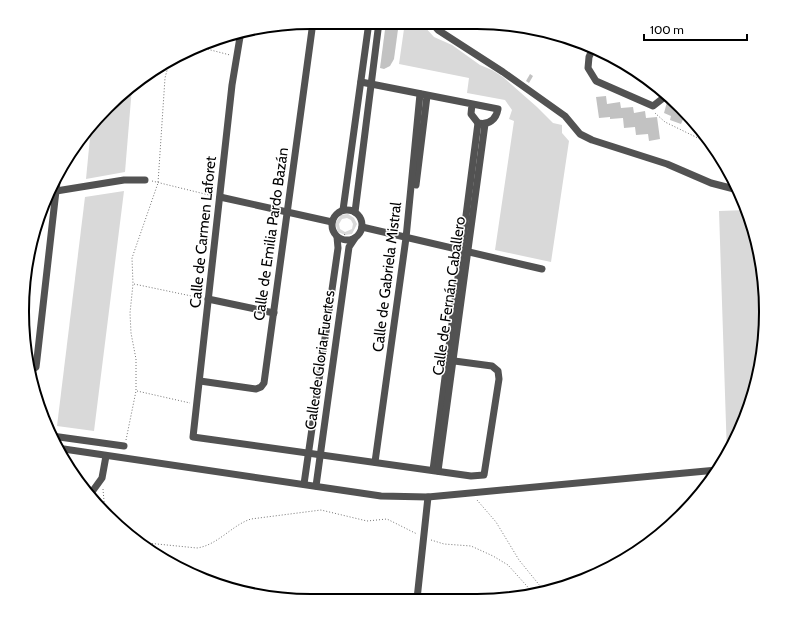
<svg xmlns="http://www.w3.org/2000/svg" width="788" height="623" font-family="Cabin,sans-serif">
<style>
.green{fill:#d9d9d9;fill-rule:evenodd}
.building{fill:#c2c2c2}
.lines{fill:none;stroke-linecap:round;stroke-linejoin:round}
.path{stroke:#747474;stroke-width:1;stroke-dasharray:1 2;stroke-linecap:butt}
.minor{stroke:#525252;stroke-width:7}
.labels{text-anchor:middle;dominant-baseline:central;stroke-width:3;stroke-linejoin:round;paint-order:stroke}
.street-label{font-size:15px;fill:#000;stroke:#fff}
.rim{fill:none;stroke:#000;stroke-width:2}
</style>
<rect width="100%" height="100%" fill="#fff"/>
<!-- green -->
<g class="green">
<path d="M405 22H423V25L434 37 452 45 480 65 492 70 503 77 537 107 553 123 562 125V133L569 141 551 262 495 250 514 121 509 119 512 110 505 100 467 93 469 78 399 64Z"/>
<path d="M132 87 125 172 86 179 91 127 107 107Z"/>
<path d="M124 191 94 431 57 426 85 197Z"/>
<path d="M747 210C752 221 754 233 757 245 773 315 765 393 727 455L719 211Z"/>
<path d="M348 214 354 218 357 224 352 234 345 235 338 232 335 223 341 215ZM347 218 351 220 353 224 352 229 345 232 340 229 339 224 342 219Z"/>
</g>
<!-- building -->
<g class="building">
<path d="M386 22H399L394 59 390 66 384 69 380 68Z"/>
<path d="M530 74 533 76 529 83 526 81Z"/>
<path d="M606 96 607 104 620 102 621 108 633 107 634 113 645 111 646 118 657 117 660 139 649 141 648 134 636 135 635 127 624 128 623 118 610 119V117L599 118 596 97Z"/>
<path d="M667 102 673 104 674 102 685 115 681 124 670 120 671 116 664 113Z"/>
</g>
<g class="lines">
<!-- path -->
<g class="path">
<path d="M199 47 230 55"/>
<path d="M655 113 665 122 704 141 712 154 731 175"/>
<path d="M152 181 213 196"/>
<path d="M344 238 345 232"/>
<path d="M134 284 201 298"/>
<path d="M137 391 190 403"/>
<path d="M126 440 136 391V359L131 333 130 313 133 284 132 258 158 183 165 78 170 59"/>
<path d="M103 489 105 513"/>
<path d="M477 500 496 522 519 560 545 592"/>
<path d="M431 540 444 544 471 546 493 556 508 565 534 594"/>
<path d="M137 542 197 548C218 545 232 525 251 519L321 510 367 521 387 519 417 534"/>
</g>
<!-- minor -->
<g class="minor">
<path d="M431 22 438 30 503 72 565 116 580 134 592 140 667 164 711 183 738 190"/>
<path d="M241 31 232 85 193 437 471 476 484 475 499 379 498 371 492 366 447 360"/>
<path d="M593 48 589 57 588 68 596 81 653 106 662 99 666 93"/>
<path d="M361 82 498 109C496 120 489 125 478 123L471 114 472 104"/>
<path d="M416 185 427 96"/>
<path d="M50 192 124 180H145"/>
<path d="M220 197 332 222"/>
<path d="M343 210 369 22"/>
<circle cx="347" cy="225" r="15"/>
<path d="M355 212 379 22"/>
<path d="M362 227 542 269"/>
<path d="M208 299 274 313"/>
<path d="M30 371 36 367 37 359 58 173"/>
<path d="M200 381 256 389 261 387 264 383 313 22"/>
<path d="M52 436 124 446"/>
<path d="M57 448 381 496 428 497 717 470"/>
<path d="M375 462 406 238 420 94"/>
<path d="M433 470 478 123"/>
<path d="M438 471 485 124"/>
<path d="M304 484 338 248 337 237"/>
<path d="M316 486 349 247 355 238"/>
<path d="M89 496 102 478 106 456"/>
<path d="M417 599 428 497"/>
</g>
</g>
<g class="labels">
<!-- street labels -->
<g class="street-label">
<text transform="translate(203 232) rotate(-84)">Calle de Carmen Laforet</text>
<text transform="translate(271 234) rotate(-82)">Calle de Emilia Pardo Bazán</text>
<text transform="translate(387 277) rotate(-83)">Calle de Gabriela Mistral</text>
<text transform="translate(449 296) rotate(-82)">Calle de Fernán Caballero</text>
<text transform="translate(320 360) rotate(-82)">Calle de Gloria Fuertes</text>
</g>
</g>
<!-- crop -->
<path d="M0 0H788V623H0ZM311 29H477A282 282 0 0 1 759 311V312A282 282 0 0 1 477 594H311A282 282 0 0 1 29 312V311A282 282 0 0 1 311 29Z" fill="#fff" fill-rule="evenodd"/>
<path class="rim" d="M311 29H477A282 282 0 0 1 759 311V312A282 282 0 0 1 477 594H311A282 282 0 0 1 29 312V311A282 282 0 0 1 311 29Z"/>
<!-- scale -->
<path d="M644 34v6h103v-6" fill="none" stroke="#000000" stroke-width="2"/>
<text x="650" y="34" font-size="12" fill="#000000" stroke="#ffffff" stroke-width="3" paint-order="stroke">100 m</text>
</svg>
